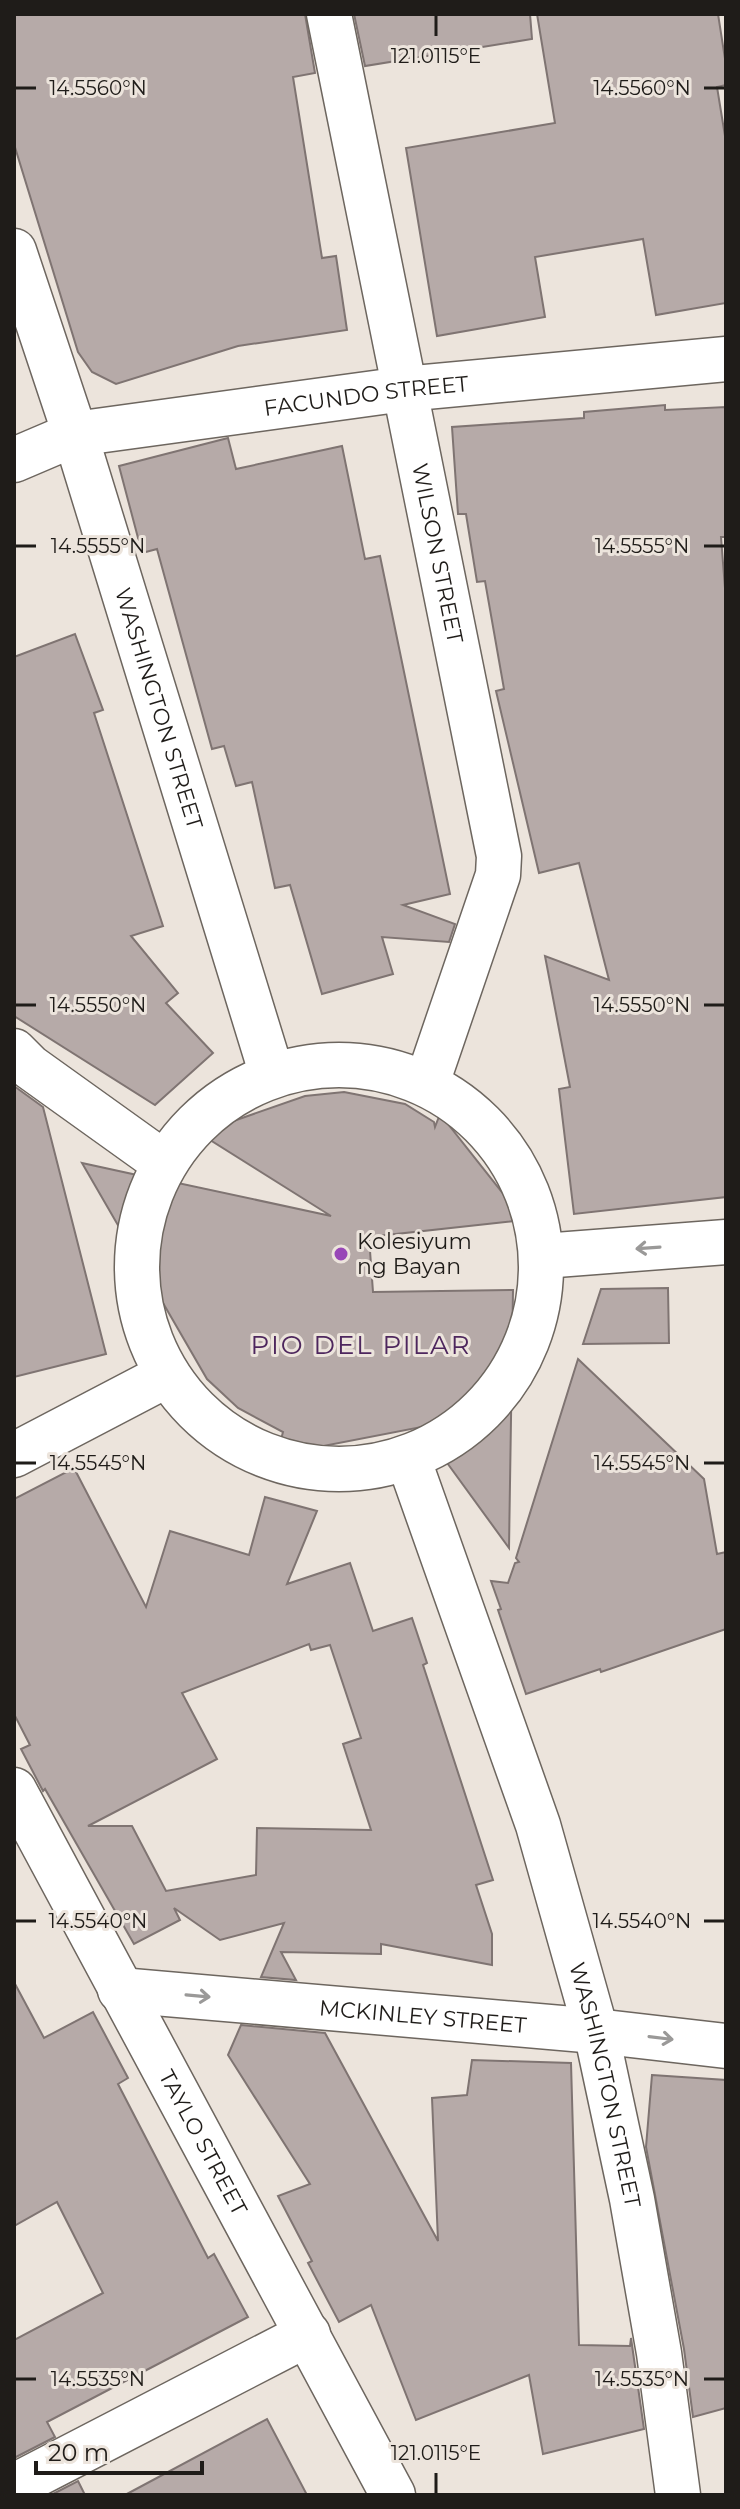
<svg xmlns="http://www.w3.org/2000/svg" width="740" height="2509" font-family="Montserrat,sans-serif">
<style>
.building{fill:#b6aaa8;stroke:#7f7472;stroke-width:2;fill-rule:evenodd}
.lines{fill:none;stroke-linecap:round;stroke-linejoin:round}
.minor-casing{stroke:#6d665f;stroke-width:47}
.tertiary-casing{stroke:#6d665f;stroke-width:47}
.minor{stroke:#fff;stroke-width:44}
.tertiary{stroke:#fff;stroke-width:44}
.oneway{stroke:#9a9998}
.ticks{fill:none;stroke:#1f1c19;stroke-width:3}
.poi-dot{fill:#9847b7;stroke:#ece4dc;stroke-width:3}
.labels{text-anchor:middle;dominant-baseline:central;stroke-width:6;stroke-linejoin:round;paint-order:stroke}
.street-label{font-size:22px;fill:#1f1c19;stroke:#ece4dc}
.poi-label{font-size:22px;fill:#1f1c19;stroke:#ece4dc;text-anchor:start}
.quarter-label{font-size:26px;letter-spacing:2px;fill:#4d265d;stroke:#ece4dc}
.ticks-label{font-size:20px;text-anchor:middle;fill:#1f1c19;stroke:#ece4dc;stroke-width:6;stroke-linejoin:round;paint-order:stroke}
</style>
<rect width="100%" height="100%" fill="#ece4dc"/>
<!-- building -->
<g class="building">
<path d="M14 14H305L315 73 293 77 322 258 336 256 347 330 238 346 116 384 92 372 78 352 14 144Z"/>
<path d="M354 14H530L532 39 365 66Z"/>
<path d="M537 14H718L726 65V85L717 87 726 142V303L656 315 643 239 535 257 545 317 437 336 406 148 555 123Z"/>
<path d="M665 405V410L726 407V537H721L726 601V1197L574 1214 559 1089 570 1087 545 956 609 980 579 863 539 873 496 691 504 689 485 581 477 582 466 514H458L452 427 584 418V412Z"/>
<path d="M228 438 236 469 342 446 365 559 380 556 450 894 403 905 455 924 449 942 382 937 393 974 322 994 290 885 275 888 252 782 236 786 224 746 212 749 157 549 142 553 119 466Z"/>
<path d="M75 634 103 710 94 713 163 926 131 936 178 993 166 1003 213 1053 155 1105 14 1016V657Z"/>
<path d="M14 1086 43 1107 106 1354 14 1377Z"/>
<path d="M344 1092 405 1104 434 1122 435 1127 440 1114 524 1220 369 1237 373 1292 513 1290 509 1548 421 1427 277 1455 283 1432 238 1408 207 1379 82 1163 137 1175 161 1188 178 1183 331 1216 199 1133 305 1096Z"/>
<path d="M668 1288 669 1343 583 1344 601 1289Z"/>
<path d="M578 1359 704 1479 717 1554 726 1552V1629L601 1672 600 1669 526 1694 498 1610 501 1609 491 1581 508 1583 515 1563 519 1562 516 1558Z"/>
<path d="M74 1468 146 1607 170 1531 249 1555 265 1497 317 1511 287 1584 350 1563 373 1631 412 1618 427 1663 423 1665 493 1880 476 1885 492 1934V1965L381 1944V1954L281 1952 296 1980 261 1977 284 1923 220 1940 174 1908 180 1920 134 1944 45 1789 43 1791 21 1749 30 1745 14 1714V1499ZM309 1644 311 1650 330 1645 361 1738 343 1744 371 1830 257 1828 256 1875 166 1891 132 1826H88L217 1759 182 1693Z"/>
<path d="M14 1982 44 2038 93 2012 128 2078 118 2084 208 2258 214 2254 248 2317 47 2422 55 2437 14 2458V2340L103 2293 57 2202 14 2226Z"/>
<path d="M241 2025 325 2033 438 2241 432 2098 467 2095 472 2060 571 2063 579 2345 630 2346 631 2338 644 2429 543 2454 529 2375 416 2420 371 2305 339 2322 308 2263 312 2261 278 2196 310 2184 228 2055Z"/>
<path d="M652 2075 726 2080V2408L693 2417 684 2349 646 2147Z"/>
<path d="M267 2419 307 2495H125Z"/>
<path d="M78 2481 85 2495H51Z"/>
</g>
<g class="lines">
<defs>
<g id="minor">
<path id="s1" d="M329 14 499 856 498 875 427 1083"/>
<path id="s2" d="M14 460 75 434 404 389 726 359"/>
<path d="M14 1051 30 1067 164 1163"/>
<path d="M14 1455 167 1375"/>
<path id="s3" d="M14 1790 393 2495"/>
<path id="s4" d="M120 1990 596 2031 726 2046"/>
<path d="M14 2486 308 2334"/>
</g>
<g id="tertiary">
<path id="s5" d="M14 251 75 434 272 1075"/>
<circle cx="339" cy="1267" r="202"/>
<path d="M543 1256 726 1242"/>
<path id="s6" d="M408 1458 538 1825 596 2031 632 2199 659 2353 678 2495"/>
</g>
</defs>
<!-- minor casing -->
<use href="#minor" class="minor-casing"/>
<!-- tertiary casing -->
<use href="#tertiary" class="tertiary-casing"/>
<!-- minor -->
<use href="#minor" class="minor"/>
<!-- tertiary -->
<use href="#tertiary" class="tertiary"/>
</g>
<!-- one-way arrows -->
<defs><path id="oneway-shaft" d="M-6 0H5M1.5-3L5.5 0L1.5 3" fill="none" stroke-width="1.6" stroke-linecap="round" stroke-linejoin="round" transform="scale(2)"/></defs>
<g class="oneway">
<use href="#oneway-shaft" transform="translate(648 1248) rotate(176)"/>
<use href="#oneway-shaft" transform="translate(198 1996) rotate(5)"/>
<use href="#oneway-shaft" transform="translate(661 2038) rotate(7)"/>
</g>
<!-- ticks -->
<path class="ticks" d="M436 16V36M16 88H36M704 88H724M16 546H36M704 546H724M16 1005H36M704 1005H724M16 1463H36M704 1463H724M16 1921H36M704 1921H724M16 2379H36M704 2379H724M436 2473V2493"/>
<!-- markers -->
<circle class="poi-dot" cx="341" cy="1254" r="8"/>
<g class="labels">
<!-- street labels -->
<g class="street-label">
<text stroke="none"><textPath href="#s2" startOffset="360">FACUNDO STREET</textPath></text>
<text stroke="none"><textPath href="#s1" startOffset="550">WILSON STREET</textPath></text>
<text stroke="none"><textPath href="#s5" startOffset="480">WASHINGTON STREET</textPath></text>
<text stroke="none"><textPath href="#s4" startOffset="304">MCKINLEY STREET</textPath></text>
<text stroke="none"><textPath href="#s6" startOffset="658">WASHINGTON STREET</textPath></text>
<text stroke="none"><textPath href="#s3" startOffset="400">TAYLO STREET</textPath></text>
</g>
<!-- poi labels -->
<g class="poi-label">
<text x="357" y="1241">Kolesiyum<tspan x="357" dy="25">ng Bayan</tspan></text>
</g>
<!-- quarter labels -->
<g class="quarter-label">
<text x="361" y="1345">PIO DEL PILAR</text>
</g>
</g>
<g class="ticks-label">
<text x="436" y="63">121.0115°E</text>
<text x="98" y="95">14.5560°N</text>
<text x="642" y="95">14.5560°N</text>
<text x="98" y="553">14.5555°N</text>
<text x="642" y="553">14.5555°N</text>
<text x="98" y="1012">14.5550°N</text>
<text x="642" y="1012">14.5550°N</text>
<text x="98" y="1470">14.5545°N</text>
<text x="642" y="1470">14.5545°N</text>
<text x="98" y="1928">14.5540°N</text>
<text x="642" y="1928">14.5540°N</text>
<text x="98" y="2386">14.5535°N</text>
<text x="642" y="2386">14.5535°N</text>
<text x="436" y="2460">121.0115°E</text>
</g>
<!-- border -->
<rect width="740" height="2509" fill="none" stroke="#1f1c19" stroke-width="32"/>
<!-- scale -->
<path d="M36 2461v12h166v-12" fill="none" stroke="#1f1c19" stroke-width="4"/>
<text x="48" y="2461" font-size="24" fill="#1f1c19" stroke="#ece4dc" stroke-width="6" paint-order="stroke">20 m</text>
</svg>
